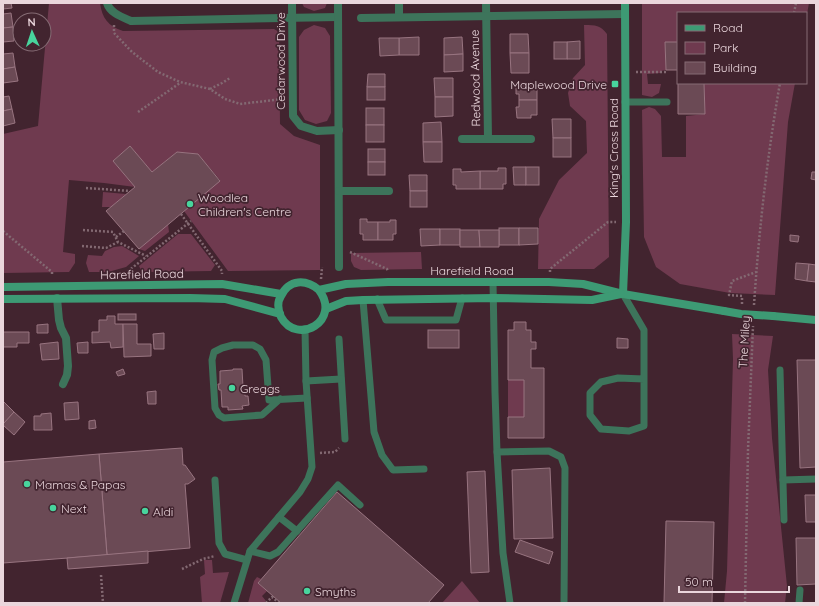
<svg xmlns="http://www.w3.org/2000/svg" width="819" height="606" font-family="Quicksand,sans-serif">
<style>
.green{fill:#6f3a4f}
.building{fill:#6b4a55;stroke:#987480}
.lines{fill:none;stroke-linecap:round;stroke-linejoin:round}
.path{stroke:#836972;stroke-width:2.5;stroke-dasharray:2 2;stroke-linecap:butt}
.lane{stroke:#3d745b;stroke-width:7}
.street{stroke:#3d745b;stroke-width:8}
.secondary{stroke:#3d9a74;stroke-width:8}
.secondary-bridge{stroke:#3d9a74;stroke-width:8}
.poi-dot{fill:#48d49d;stroke:#42242f;stroke-width:1.5}
.labels{text-anchor:middle;dominant-baseline:central;stroke-width:3.5;stroke-linejoin:round;paint-order:stroke}
.street-label{font-size:12px;fill:#ead6dc;stroke:#42242f}
.poi-label{font-size:12px;fill:#ead6dc;stroke:#42242f;text-anchor:start}
</style>
<rect width="100%" height="100%" fill="#42242f"/>
<!-- green -->
<g class="green">
<path d="M49 3H100C102 18 108 26 123 31L274 29 279 32 280 124 294 136 320 145V270L228 271 184 211 220 180 198 154 177 152 152 172 130 146 113 161 135 187 104 183 69 180 63 252 75 254V263L69 272 3 273V134L38 126Z"/>
<path d="M302 3H327L325 8 314 11 304 7Z"/>
<path d="M642 3H809L806 20V13H678V42H665L666 70 661 71V73L647 74 648 84H661L659 93 652 97 642 95Z"/>
<path d="M314 25 325 28 330 36 331 113 327 121 316 124 305 120 299 110V37L304 30Z"/>
<path d="M584 25C596 25 600 25 607 34L609 257 594 269H538L539 219 559 180 587 153 586 121 570 106 568 93 573 78 585 65Z"/>
<path d="M704 83H795L788 122 775 295 730 293 680 284 656 267 644 237 642 110 649 107 655 109 661 116 662 157H686V116L705 114Z"/>
<path d="M103 192 126 194 111 207H102Z"/>
<path d="M168 224 169 232 145 251 139 249Z"/>
<path d="M178 234H191L215 265 211 271 142 272 139 266Z"/>
<path d="M122 246 139 256 126 267 108 272H89L86 263 88 255 102 256 105 251 114 247Z"/>
<path d="M421 252 422 269 361 270 354 267 351 261V253Z"/>
<path d="M732 334 773 336 768 370 772 438 787 586 785 603H724L727 571 733 359Z"/>
<rect x="508" y="380" width="16" height="37"/>
<path d="M204 560H212L213 573 229 572 220 603H202L200 577 205 574Z"/>
<path d="M257 577 261 579 258 583 267 591 262 596 266 601 264 603H248L254 581Z"/>
<path d="M462 581 480 603H442Z"/>
</g>
<!-- building -->
<g class="building">
<path d="M3 3H11L12 8 3 9Z"/>
<path d="M11 13 13 27 3 28V14Z"/>
<path d="M13 27 14 41 3 42V28Z"/>
<path d="M510 34H528L529 53H510Z"/>
<path d="M419 37V55H399V38Z"/>
<path d="M462 37 463 54 444 55V38Z"/>
<path d="M379 38H399V55L380 56Z"/>
<path d="M580 41V59H567V42Z"/>
<rect x="554" y="42" width="13" height="17"/>
<path d="M665 42H678V70H666Z"/>
<path d="M13 53 15 67 3 69V54Z"/>
<path d="M510 53H529V73H511Z"/>
<path d="M463 54V71L444 72V55Z"/>
<path d="M15 67 18 81 3 83V69Z"/>
<path d="M368 74H385V87H367Z"/>
<path d="M434 78H453V97H435Z"/>
<path d="M516 83H530V85H537V100H519V94H516Z"/>
<path d="M678 83H704L705 114H678Z"/>
<rect x="367" y="87" width="18" height="13"/>
<path d="M9 96 12 109 3 111V97Z"/>
<path d="M435 97H453V116L435 117Z"/>
<path d="M519 100H537V115H531V118H517L516 107H519Z"/>
<rect x="366" y="108" width="18" height="17"/>
<path d="M12 109 15 123 3 126V111Z"/>
<path d="M552 119H571V138H553Z"/>
<path d="M441 122 442 142H423V123Z"/>
<rect x="366" y="125" width="18" height="17"/>
<rect x="553" y="138" width="18" height="19"/>
<path d="M423 142H442V162H424Z"/>
<path d="M130 146 152 172 177 152 198 154 220 181 139 249 106 211 135 187 113 161Z"/>
<rect x="368" y="149" width="17" height="13"/>
<rect x="368" y="162" width="17" height="13"/>
<path d="M513 167H526V185H514Z"/>
<rect x="526" y="167" width="13" height="18"/>
<path d="M498 168H506V184H503V189H480V171H498Z"/>
<path d="M453 169H461V172L480 171V189H456V185H453Z"/>
<path d="M812 172H816V180L811 179Z"/>
<path d="M409 175H427V191H410Z"/>
<rect x="410" y="191" width="17" height="16"/>
<path d="M360 219H367V222H378V240H363V234H360Z"/>
<path d="M390 220H396V234H393V240H378V222H390Z"/>
<rect x="499" y="228" width="20" height="17"/>
<path d="M519 228H538V244L519 245Z"/>
<path d="M420 229H440V245L421 246Z"/>
<rect x="440" y="229" width="20" height="16"/>
<path d="M460 230H479L480 247H460Z"/>
<path d="M479 230H499V247H480Z"/>
<path d="M790 235 799 236 798 242 790 241Z"/>
<path d="M796 263 809 264 807 281 795 279Z"/>
<path d="M809 264 816 265V282L807 281Z"/>
<rect x="118" y="314" width="18" height="6"/>
<path d="M107 316H115V324H123V347L111 348 110 342 92 343V332H99V320H107Z"/>
<path d="M514 322H526V330H531V342H536V349H531V368H544V438H508V417H524V380H508V330H514Z"/>
<path d="M48 324V333H37V325Z"/>
<path d="M123 324H137V344H151V356L124 357Z"/>
<rect x="428" y="330" width="31" height="18"/>
<path d="M3 332H29V343H17V347H3Z"/>
<path d="M164 333V349H154L153 334Z"/>
<path d="M617 338 628 339V348H617Z"/>
<path d="M58 342 59 359 42 360 40 344Z"/>
<path d="M88 342V353H78L77 343Z"/>
<path d="M797 360H816V467L800 468Z"/>
<path d="M123 369 125 374 118 376 116 372Z"/>
<path d="M233 369H242L243 387H245V396H248L249 405 242 406 243 409 228 410V407H222L221 390H219L218 384H220V371L233 370Z"/>
<path d="M156 391V404H148L147 392Z"/>
<path d="M3 401 14 412 5 423 3 421Z"/>
<path d="M78 402 79 419 65 420 64 403Z"/>
<path d="M14 412 25 422 14 435 3 425V424Z"/>
<path d="M51 413 52 430H34V416H41V414Z"/>
<path d="M95 420 96 428 89 429V421Z"/>
<path d="M182 448 183 465H185L195 479 188 484H185L190 548 107 555 99 454Z"/>
<path d="M99 454 107 555 3 563V462Z"/>
<path d="M550 468 553 538 514 539 512 470Z"/>
<path d="M485 471 489 572 471 573 467 472Z"/>
<path d="M337 492 444 585 428 603H281L258 583Z"/>
<path d="M805 495H816V522H806Z"/>
<path d="M666 521 714 522 712 603H664Z"/>
<path d="M796 538H816V584L797 585Z"/>
<path d="M520 540 553 552 549 564 515 552Z"/>
<path d="M148 551V563L68 569 67 558Z"/>
</g>
<g class="lines">
<!-- path -->
<g class="path">
<path d="M794 13 796 3"/>
<path d="M114 25V33L132 52 158 72 180 82 210 89 225 99 240 104 283 99"/>
<path d="M636 72H667"/>
<path d="M210 89 222 83 230 78"/>
<path d="M138 112 180 83"/>
<path d="M86 188 130 191"/>
<path d="M181 214 222 271V274"/>
<path d="M83 230 113 232 118 242 146 256"/>
<path d="M3 231 52 272V276"/>
<path d="M116 237 124 231"/>
<path d="M82 246 106 248 118 242"/>
<path d="M350 252 387 269 388 271"/>
<path d="M550 272V269L608 222H616"/>
<path d="M127 275V272L191 221"/>
<path d="M321 279 322 267"/>
<path d="M742 304V296L729 295 732 281 756 272"/>
<path d="M754 305C759 230 767 157 780 83"/>
<path d="M320 453 335 452 339 448"/>
<path d="M182 569 203 559 215 556"/>
<path d="M101 575 103 603"/>
<path d="M266 603 272 597 279 603"/>
<path d="M745 603 748 450 753 326"/>
</g>
<!-- lane -->
<g class="lane">
<path d="M625 102H667"/>
<path d="M493 282 495 392 497 452 503 553 510 603"/>
<path d="M623 294 644 330V426L629 431 601 429 590 415V393L601 382 618 378 644 379"/>
<path d="M377 299 386 320H456L462 298"/>
<path d="M363 300 374 432 382 455 393 470 424 469"/>
<path d="M339 339 345 439"/>
<path d="M780 370 784 520"/>
<path d="M306 381 341 379"/>
<path d="M280 399 262 415 224 418 219 415 215 408 212 360 214 352 222 348 233 345H253L260 349 266 360 269 400 307 398"/>
<path d="M497 452 549 451 561 457 565 468 564 603"/>
<path d="M215 480 219 543 225 554 247 560"/>
<path d="M783 480 816 479"/>
<path d="M279 517 297 531"/>
<path d="M250 551 270 556 278 552 338 485 360 505"/>
<path d="M234 603 250 551 300 492 308 479 312 467 306 381 305 329"/>
<path d="M799 603 800 590"/>
</g>
<!-- street -->
<g class="street">
<path d="M107 3C110 13 122 17 131 21L338 17"/>
<path d="M292 3 293 116 301 126 317 131 339 130"/>
<path d="M338 3 339 267"/>
<path d="M399 3V17"/>
<path d="M486 3 488 139"/>
<path d="M361 18 625 14"/>
<path d="M462 139H531"/>
<path d="M339 191H389"/>
<path d="M57 298 59 320 61 328 66 338 68 366 67 375 63 384"/>
</g>
<!-- secondary -->
<g class="secondary">
<path d="M3 287 222 284 281 294"/>
<path d="M319 290C342 321 297 346 281 317 278 310 277 302 281 296 289 279 306 279 319 290L346 284 388 282H549L583 284 623 294 724 311"/>
<path d="M623 294 626 222 625 3"/>
<path d="M3 299 190 298 225 299 280 314"/>
<path d="M326 309 346 301 363 300 494 298 592 300 621 294"/>
<path d="M773 316 816 320"/>
</g>
<!-- secondary-bridge -->
<path class="secondary-bridge" d="M724 311 741 314 773 316"/>
</g>
<!-- markers -->
<g class="poi-dot">
<rect x="611" y="80" width="8" height="8" rx="2"/>
<circle cx="190" cy="204" r="4"/>
<circle cx="232" cy="388" r="4"/>
<circle cx="27" cy="484" r="4"/>
<circle cx="53" cy="508" r="4"/>
<circle cx="145" cy="511" r="4"/>
<circle cx="307" cy="591" r="4"/>
</g>
<g class="labels">
<!-- street labels -->
<g class="street-label">
<text transform="translate(280 61) rotate(-90)">Cedarwood Drive</text>
<text transform="translate(475 78) rotate(-91)">Redwood Avenue</text>
<text transform="translate(613 148) rotate(-90)">King's Cross Road</text>
<text x="472" y="270">Harefield Road</text>
<text transform="translate(142 274) rotate(-1)">Harefield Road</text>
<text transform="translate(744 342) rotate(-87)">The Miley</text>
</g>
<!-- poi labels -->
<g class="poi-label">
<text x="607" y="84" text-anchor="end">Maplewood Drive</text>
<text x="198" y="197">Woodlea<tspan x="198" dy="14">Children's Centre</tspan></text>
<text x="240" y="388">Greggs</text>
<text x="35" y="484">Mamas &amp; Papas</text>
<text x="61" y="508">Next</text>
<text x="153" y="511">Aldi</text>
<text x="315" y="591">Smyths</text>
</g>
</g>
<!-- border -->
<rect width="819" height="606" fill="none" stroke="#ead6dc" stroke-width="8"/>
<!-- legend -->
<rect x="677" y="12" width="130" height="72" fill="#42242f" stroke="#856b74"/>
<rect x="685" y="25" width="20" height="6" fill="#3d9a74" stroke="#856b74"/>
<text x="713" y="32" font-size="12" fill="#ead6dc">Road</text>
<rect x="685" y="42" width="20" height="12" fill="#6f3a4f" stroke="#856b74"/>
<text x="713" y="52" font-size="12" fill="#ead6dc">Park</text>
<rect x="685" y="62" width="20" height="12" fill="#6b4a55" stroke="#856b74"/>
<text x="713" y="72" font-size="12" fill="#ead6dc">Building</text>
<!-- north arrow -->
<g transform="translate(32 32) rotate(357)"><circle r="19" fill="#42242f" stroke="#856b74"/>
<path d="M0-3L7 15L0 10L-7 15Z" fill="#48d49d"/>
<text y="-6" font-size="11" font-weight="bold" text-anchor="middle" fill="#ead6dc">N</text>
</g>
<!-- scale -->
<path d="M679 586v6h110v-6" fill="none" stroke="#ead6dc" stroke-width="2"/>
<text x="685" y="586" font-size="12" fill="#ead6dc" stroke="#42242f" stroke-width="3" paint-order="stroke">50 m</text>
</svg>
